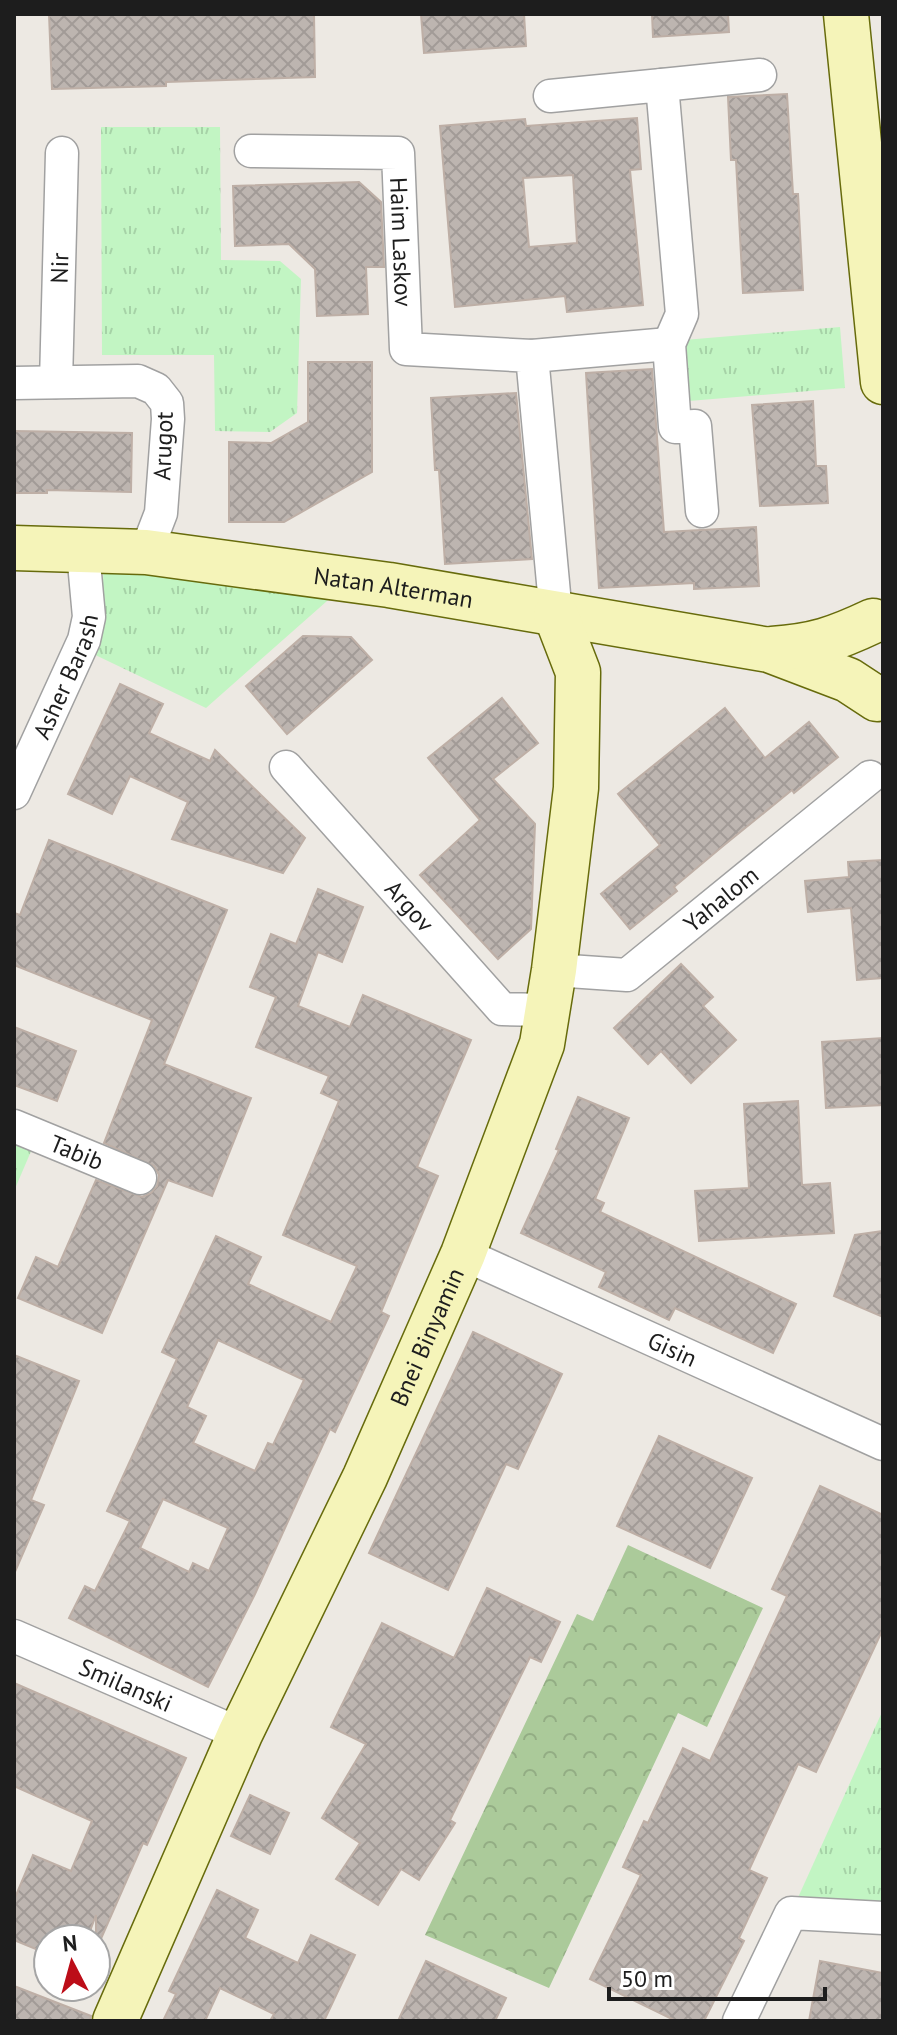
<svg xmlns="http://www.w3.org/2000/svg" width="897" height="2035" font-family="'PT Sans',sans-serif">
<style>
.forest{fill:url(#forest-crowns)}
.park{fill:url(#park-tufts)}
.building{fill:url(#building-cross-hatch);stroke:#beafa6;stroke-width:2;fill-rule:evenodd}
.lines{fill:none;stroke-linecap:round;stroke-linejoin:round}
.street-casing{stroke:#a1a1a1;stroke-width:35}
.secondary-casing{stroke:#676b0c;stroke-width:47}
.street{stroke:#fff;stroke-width:32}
.secondary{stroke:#f5f4b9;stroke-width:44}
.labels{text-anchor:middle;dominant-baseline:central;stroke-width:6;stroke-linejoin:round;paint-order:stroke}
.street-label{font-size:24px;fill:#1d1d1d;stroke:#fff}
</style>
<defs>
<pattern id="forest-crowns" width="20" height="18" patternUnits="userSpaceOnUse" patternTransform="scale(2)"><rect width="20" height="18" fill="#abca9a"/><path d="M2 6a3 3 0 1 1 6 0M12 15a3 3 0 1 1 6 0" fill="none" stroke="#93ad84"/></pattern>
<pattern id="park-tufts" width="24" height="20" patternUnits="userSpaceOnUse" patternTransform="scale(2)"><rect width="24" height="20" fill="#c2f5c3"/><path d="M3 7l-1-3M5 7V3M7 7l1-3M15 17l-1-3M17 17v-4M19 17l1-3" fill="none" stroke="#a6d2a7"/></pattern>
<pattern id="building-cross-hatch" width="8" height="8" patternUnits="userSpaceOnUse" patternTransform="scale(2)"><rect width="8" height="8" fill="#bdb5b0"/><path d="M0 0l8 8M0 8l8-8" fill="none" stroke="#a29b97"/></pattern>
</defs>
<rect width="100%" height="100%" fill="#ede9e3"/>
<!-- forest -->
<path class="forest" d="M628 1545 763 1608 707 1727 678 1713 549 1988 425 1935 577 1614 593 1621Z"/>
<!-- park -->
<g class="park">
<path d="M101 127H220L221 260 280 261 301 279 297 413 270 432 215 431 214 355H102Z"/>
<path d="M840 327 845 388 689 401 684 340Z"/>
<path d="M104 553 344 586 206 708 87 651 102 617Z"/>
<path d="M14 1141 32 1149 14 1191Z"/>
<path d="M883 1710V1918L791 1913Z"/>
</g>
<!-- building -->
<g class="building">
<path d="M49 14H314L315 77 166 82V86L52 89Z"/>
<path d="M421 14H524L526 46 424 53Z"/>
<path d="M652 14H728L729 32 653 37Z"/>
<path d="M787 94 793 194H798L803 290 743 293 736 160H731L728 97Z"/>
<path d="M637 118 641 169 630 170 643 305 567 312 565 296 455 307 440 126 525 119 526 126ZM573 175 577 243 529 247 523 178Z"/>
<path d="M359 182 381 202 384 267H366L368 314 317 316 315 269 289 244 235 246 233 186Z"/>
<path d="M308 362H372V472L284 522H229V442L271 443 308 422Z"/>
<path d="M652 369 664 532 756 527 759 586 694 589V583L599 588 586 373Z"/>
<path d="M516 393 532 559 445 564 439 470H435L431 398Z"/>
<path d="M813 401 816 466H826L828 503 760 506 752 405Z"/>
<path d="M14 431 132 433 131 492 47 490V493H14Z"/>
<path d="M303 636 351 637 372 660 287 734 246 686Z"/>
<path d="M120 684 163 704 149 733 210 761 215 750 305 838 283 873 172 839 188 802 130 776 112 814 68 794Z"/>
<path d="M502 698 538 743 493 779 535 824 531 929 498 959 420 875 480 820 428 758Z"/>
<path d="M725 708 765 758 809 722 838 757 794 793 792 790 723 846 674 887 677 891 630 929 601 894 660 845 618 794Z"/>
<path d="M49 840 227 910 164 1064 251 1098 212 1196 168 1180 102 1333 18 1298 36 1257 58 1267 96 1180 142 1197 151 1193 157 1186 159 1175 154 1166 104 1143 152 1020 14 965V913L20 915Z"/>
<path d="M883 860V978L857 980 851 908 808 912 805 881 849 877 848 862Z"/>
<path d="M318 889 363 907 342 962 318 952 298 1006 350 1027 363 995 471 1040 417 1167 438 1176 381 1312 389 1316 335 1432 330 1429 255 1594 208 1687 69 1618 85 1586 95 1591 130 1521 107 1511 177 1359 162 1352 216 1236 261 1257 248 1284 331 1322 357 1266 283 1235 339 1101 321 1093 329 1076 256 1047 276 997 250 987 271 934 296 944ZM218 1340 304 1380 273 1445 268 1443 255 1471 193 1443 206 1416 187 1407ZM163 1499 228 1528 209 1571 193 1563 189 1572 140 1548Z"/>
<path d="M681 964 713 997 703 1006 736 1040 691 1083 661 1051 648 1064 614 1028Z"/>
<path d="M14 1027 76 1051 57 1101 14 1085Z"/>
<path d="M883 1038V1105L826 1108 822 1042Z"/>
<path d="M578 1097 629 1118 595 1199 604 1203 600 1212 796 1304 773 1353 675 1308 669 1320 599 1287 606 1272 521 1233 559 1150 556 1149Z"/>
<path d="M798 1101 802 1185 830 1183 834 1233 699 1241 695 1191 749 1188 744 1104Z"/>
<path d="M883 1231V1317L834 1296 855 1235Z"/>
<path d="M473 1332 562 1374 518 1469 506 1464 448 1590 369 1553Z"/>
<path d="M14 1355 79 1381 31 1500 44 1505 14 1574Z"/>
<path d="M659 1436 752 1478 710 1568 617 1526Z"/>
<path d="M820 1486 883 1515V1629L816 1772 798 1764 749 1870 767 1878 739 1938 744 1941 704 2021H676L590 1979 641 1875 623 1867 644 1821 648 1823 683 1748 710 1761 787 1596 772 1589Z"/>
<path d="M487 1588 560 1622 541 1662 530 1657 450 1820 455 1823 419 1880 401 1869 378 1905 336 1879 360 1843 322 1818 366 1744 331 1727 382 1623 454 1658Z"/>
<path d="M14 1683 186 1758 147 1845 143 1843 96 1950V1915L87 1939H48V1954L14 1940V1900L33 1855 71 1871 92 1821 14 1786Z"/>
<path d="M250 1795 289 1813 270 1854 231 1836Z"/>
<path d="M217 1890 258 1910 245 1938 298 1963 311 1935 355 1955 324 2021H270L274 2014 220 1988 205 2021H163L176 1994 169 1991Z"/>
<path d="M426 1961 506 1998 495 2021H398Z"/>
<path d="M820 1961 883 1973V2021H809Z"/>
<path d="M14 1986 91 2016 90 2021H14Z"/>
</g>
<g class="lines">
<defs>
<g id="street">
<path d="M662 85 760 75"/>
<path d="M550 96 662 85 682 314 669 344 675 427 695 426 702 511"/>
<path id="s1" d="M251 151 398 153 406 349 532 356 556 615"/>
<path d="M532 356 669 344"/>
<path id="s2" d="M56 382 62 153"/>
<path d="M14 383 138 381 156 389 167 403 168 419 161 513 146 552"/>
<path id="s3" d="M286 767 502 1009 548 1010"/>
<path id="s4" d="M14 793 84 640 89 617 83 552"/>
<path id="s5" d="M554 970 627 975 870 777"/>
<path id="s6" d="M14 1126 140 1178"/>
<path id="s7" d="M463 1254 883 1444"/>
<path id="s8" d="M14 1636 240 1734"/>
<path d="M739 2021 791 1913 883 1918"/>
</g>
<g id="secondary">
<path d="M846 14 883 382"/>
<path id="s9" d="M14 548 146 552 389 585 769 650 848 680 877 699"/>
<path d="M772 649C814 646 835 639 873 621"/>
<path id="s10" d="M115 2021 240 1734 365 1477 463 1254 542 1044 554 970 576 788 578 672 556 615"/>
</g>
</defs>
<!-- street casing -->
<use href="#street" class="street-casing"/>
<!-- secondary casing -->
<use href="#secondary" class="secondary-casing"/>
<!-- street -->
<use href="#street" class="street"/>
<!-- secondary -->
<use href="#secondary" class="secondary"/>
</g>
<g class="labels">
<!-- street labels -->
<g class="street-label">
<text stroke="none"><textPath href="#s1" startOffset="236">Haim Laskov</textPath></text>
<text stroke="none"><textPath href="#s2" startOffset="114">Nir</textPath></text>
<text transform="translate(163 446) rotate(-88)">Arugot</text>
<text stroke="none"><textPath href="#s9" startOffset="382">Natan Alterman</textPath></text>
<text stroke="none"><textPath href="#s4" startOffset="128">Asher Barash</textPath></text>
<text stroke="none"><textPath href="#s5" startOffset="194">Yahalom</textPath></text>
<text stroke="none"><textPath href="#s3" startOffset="186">Argov</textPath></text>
<text stroke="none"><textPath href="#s6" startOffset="68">Tabib</textPath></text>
<text stroke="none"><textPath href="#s10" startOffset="752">Bnei Binyamin</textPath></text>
<text stroke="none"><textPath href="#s7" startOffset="230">Gisin</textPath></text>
<text stroke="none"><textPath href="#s8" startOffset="122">Smilanski</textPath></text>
</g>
</g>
<!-- border -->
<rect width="897" height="2035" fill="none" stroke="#1d1d1d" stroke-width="32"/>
<!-- north arrow -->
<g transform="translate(72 1963) rotate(354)"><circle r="38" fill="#ffffff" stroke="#a5a5a5" stroke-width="2"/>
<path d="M0-6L14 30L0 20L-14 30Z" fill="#bc0d18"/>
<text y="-12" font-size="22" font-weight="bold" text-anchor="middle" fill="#1d1d1d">N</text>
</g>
<!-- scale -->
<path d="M609 1987v12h216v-12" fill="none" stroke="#1d1d1d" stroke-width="4"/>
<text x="621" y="1987" font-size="24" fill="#1d1d1d" stroke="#ffffff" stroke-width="6" paint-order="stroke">50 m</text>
</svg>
